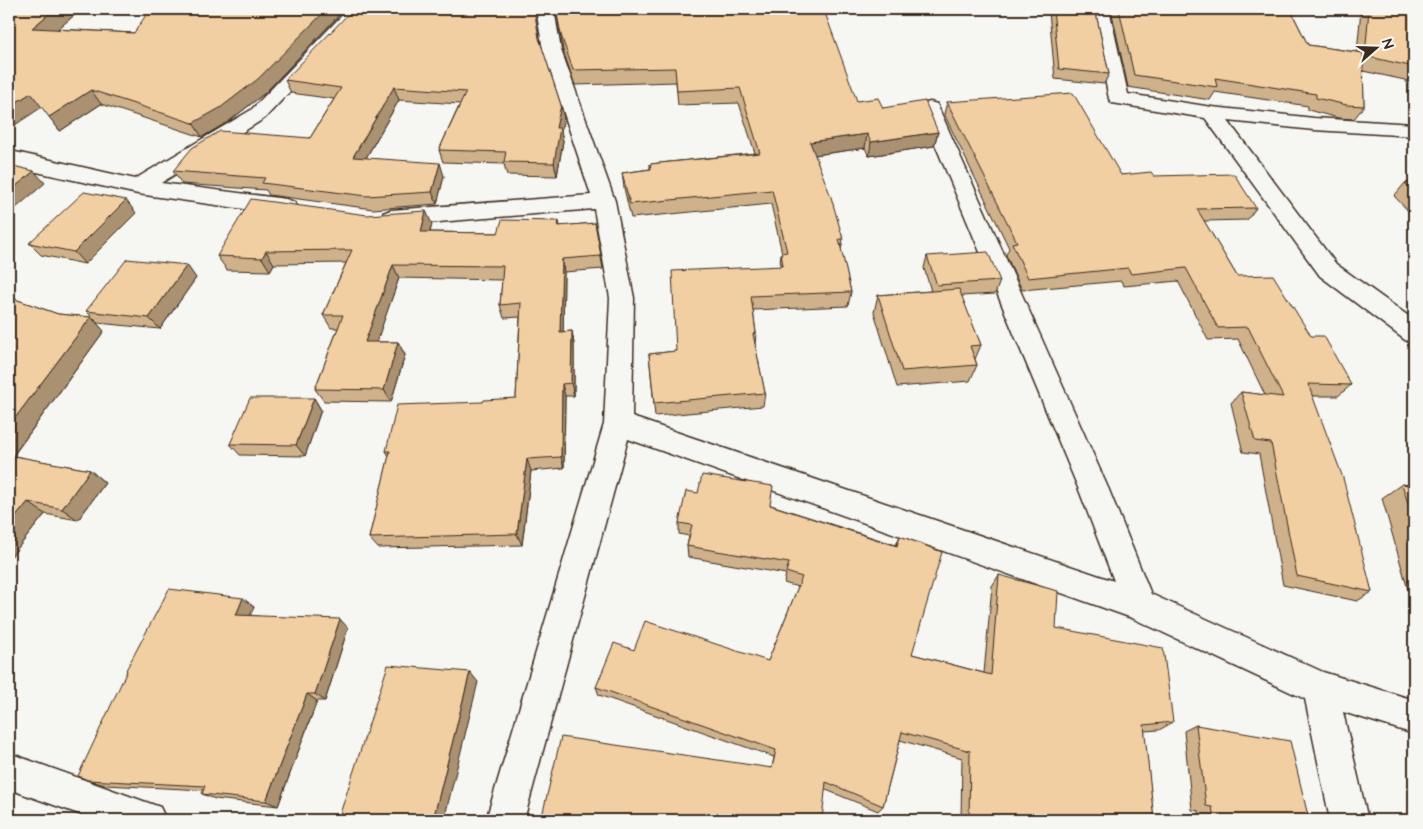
<svg xmlns="http://www.w3.org/2000/svg" width="1423" height="829" font-family="'Architects Daughter',sans-serif">
<style>
.lines{fill:none;stroke-linecap:round;stroke-linejoin:round}
.minor-casing{stroke:#3b2a1e;stroke-width:3}
.minor{fill:#f6f6f2;fill-rule:evenodd}
.wall{fill:#cfb28b;stroke:#3b2a1e}
.shaded-wall{fill:#a99171;stroke:#3b2a1e}
.building{fill:#f1cfa2;stroke:#3b2a1e}
</style>
<rect width="100%" height="100%" fill="#f6f6f2"/>
<filter id="ink" filterUnits="userSpaceOnUse"><feTurbulence type="fractalNoise" baseFrequency=".02" numOctaves="2"/><feDisplacementMap in="SourceGraphic" scale="10" xChannelSelector="R" yChannelSelector="G"/><feConvolveMatrix kernelMatrix="1 2 1 2 8 2 1 2 1" color-interpolation-filters="sRGB"/></filter>
<g filter="url(#ink)">
<g class="lines">
<defs>
<g id="minor">
<path d="M348 9H367L265 118 161 183 286 199 294 202 297 207 294 212 286 215 138 194 9 166V152L11 151 135 179 251 110Z"/>
<path d="M536 9H554L561 50 615 201 634 298 632 417 1114 581 1079 490 920 108 923 104 930 102 937 104 1109 490 1151 594 1323 672 1414 700V734L1343 712 1368 820H1330L1305 699 1132 618 628 439 524 820H486L604 424 610 298 594 209 391 226 383 223 380 218 383 213 391 210 591 195 543 50Z"/>
<path d="M1091 9H1109L1128 94 1212 107 1314 118 1414 124V136L1314 130 1228 121 1336 264 1414 320V343L1405 340 1320 276 1205 118 1112 103 1109 99Z"/>
<path d="M9 753 160 807 166 820H96L9 789Z"/>
</g>
</defs>
<!-- minor casing -->
<use href="#minor" class="minor-casing"/>
<!-- minor -->
<use href="#minor" class="minor"/>
</g>
<!-- wall -->
<g class="wall">
<path d="M9 9H82L57 29 134 33 341 13 265 93 228 122 202 137 101 104 60 131 42 107Z"/>
<path d="M556 9 757 14 857 101 883 108 938 132 934 146 869 156 865 148 815 155 843 239 841 250 851 292 848 306 753 310 756 333 755 345 765 393 763 406 655 416 649 354 676 351 780 266 781 253H782L771 204 631 218 624 188 622 173 650 169V164L755 153 739 103 678 105 676 82 575 85 563 50Z"/>
<path d="M1050 9H1095L1109 74 1104 84 1055 79 1049 11Z"/>
<path d="M1111 9H1290L1308 45 1357 52 1361 10 1353 9H1414V93L1405 80 1363 71 1364 106 1354 119 1338 118 1308 110V106L1215 92 1210 100 1128 87Z"/>
<path d="M539 39 561 105 564 118 561 131 563 141 557 176 507 175 504 164 443 162 439 150 460 104 399 100 366 158 444 176 437 204 373 209 269 195 266 190 182 184 173 171 310 138 334 99 291 93 285 80Z"/>
<path d="M947 102 1121 175 1154 176 1256 208 1247 220 1204 221 1237 276 1311 336 1351 385 1338 396H1312L1372 592 1357 601 1283 585 1259 454 1243 452 1231 403 1241 392 1265 395 1238 339 1208 340 1178 281 1124 286 1121 281 1022 290 1006 255 1009 248 944 114Z"/>
<path d="M1414 182V217L1394 196 1405 183Z"/>
<path d="M136 213 85 264 41 255 29 243Z"/>
<path d="M559 221 560 226 595 223 603 269 564 272 563 332 572 331 574 344V396H565L564 468 531 471 522 545 378 548 369 538 389 456 386 451 483 402 516 398 520 317 504 318 500 305 502 280 399 278 376 342H398L405 355 391 402 324 401 315 389 338 328H331L323 315 346 263 274 264 270 271 227 270 217 256 432 224 430 232 498 233Z"/>
<path d="M927 256 1000 281 995 294 961 296 981 345 975 359 977 365 970 381 897 387 874 312 878 295 931 291 924 268Z"/>
<path d="M196 278 160 329 98 323 86 311Z"/>
<path d="M9 297 58 314 91 317 104 331 13 456 90 470 105 483 78 520 45 514 9 559Z"/>
<path d="M314 398 321 410 305 456 240 455 230 444Z"/>
<path d="M1402 484 1414 486V611L1382 498Z"/>
<path d="M698 493 771 505 896 545 900 536 912 654 984 673 992 586 999 575 1056 628 1173 722 1159 730 1144 731 1154 820H961L962 758 900 740 883 806 878 811 772 768 774 757 599 695 596 687 634 650 768 661 798 587 784 583 786 574 688 557 687 546 689 536 679 534V523Z"/>
<path d="M254 607 250 615 348 628 325 701H317L278 806 215 799 202 794 204 790 105 785 88 780 127 671 126 670Z"/>
<path d="M1196 725 1309 820H1200L1199 811 1192 810 1184 731Z"/>
</g>
<!-- shaded-wall -->
<g class="shaded-wall">
<path d="M55 9H82L42 42 32 28Z"/>
<path d="M327 9H340L341 13 265 93 228 122 202 137 193 123Z"/>
<path d="M394 87 399 100 359 170 353 157Z"/>
<path d="M91 90 101 104 60 131 49 117Z"/>
<path d="M31 93 42 107 9 129V107Z"/>
<path d="M561 105 564 118 561 131 563 141 557 176 554 163 556 128Z"/>
<path d="M938 132 934 146 869 156 871 142Z"/>
<path d="M867 134 865 148 808 156 810 142Z"/>
<path d="M440 163 444 176 437 204 432 192Z"/>
<path d="M34 171 45 183 9 214V192Z"/>
<path d="M126 200 136 213 85 264 74 252Z"/>
<path d="M426 211 432 224 426 245 421 232Z"/>
<path d="M266 251 274 264 270 271 262 258Z"/>
<path d="M562 259 564 272 563 345 560 332Z"/>
<path d="M187 265 196 278 160 329 149 318Z"/>
<path d="M393 265 399 278 372 355 365 342Z"/>
<path d="M91 317 104 331 9 461V426Z"/>
<path d="M572 331 574 344V396L571 383Z"/>
<path d="M398 342 405 355 391 402 384 390Z"/>
<path d="M562 384 565 396 564 468 561 457Z"/>
<path d="M314 398 321 410 305 456 296 445Z"/>
<path d="M527 459 531 471 522 545 517 534Z"/>
<path d="M90 470 105 483 78 520 62 509Z"/>
<path d="M28 502 45 514 9 559V525Z"/>
<path d="M243 598 254 607 247 623 236 615Z"/>
<path d="M340 619 348 628 325 701 315 694Z"/>
<path d="M470 672 478 682 444 820H433Z"/>
<path d="M307 694 317 701 278 806 266 801Z"/>
</g>
<!-- building -->
<g class="building">
<path d="M9 9H55L32 28 134 33 150 9H327L258 79 220 108 193 123 91 90 49 117 31 93 9 107Z"/>
<path d="M353 9H534L539 38 561 105 556 128H560L554 163 504 162 506 152 439 150 466 92 394 87 353 157 440 163 432 192 367 196 262 183 265 178 173 171 192 148 220 131 310 138 341 88 285 80Z"/>
<path d="M556 9H755L757 14 824 10 857 101 878 98 883 108 925 101 938 132 871 142 867 134 810 142 831 197 843 239H839L851 292 751 296 756 333 753 334 765 393 654 403 649 354 676 351 672 271 783 266 781 253 787 252 772 190 630 204 622 173 651 169 650 164 760 153 740 88 677 91 675 68 573 70 561 35Z"/>
<path d="M1053 9H1095L1109 74 1059 69Z"/>
<path d="M1119 9H1290L1308 45 1363 53 1364 106 1347 105 1316 98V94L1215 78 1217 87 1134 75Z"/>
<path d="M1369 9H1414V67L1365 56Z"/>
<path d="M1073 93 1121 175 1151 172 1154 176 1234 174 1256 208 1197 209 1237 276 1273 275 1311 336H1324L1351 385 1308 384 1343 478 1372 592 1297 576 1271 443 1255 441 1241 392 1283 397 1248 327 1218 328 1186 268 1131 274 1128 268 1028 278 1012 243 1017 242 947 102Z"/>
<path d="M9 165 34 171 9 192Z"/>
<path d="M1414 182V193L1405 183Z"/>
<path d="M84 192 126 200 74 252 29 243Z"/>
<path d="M251 199 367 215 426 211 421 232 498 233 502 220 559 221 558 226 595 223 601 256 562 259 560 332 572 331 571 383 562 384 561 457 527 459 517 534 369 538 390 451H386L397 405 483 402 484 400 516 398 521 303 500 305 503 266 393 265 365 342H398L384 390 315 389 343 315H323L352 250 266 251 262 258 217 256Z"/>
<path d="M988 252 1000 281 937 285 927 256Z"/>
<path d="M127 259 187 265 149 318 86 311Z"/>
<path d="M959 289 981 345 970 346 977 365 902 371 878 295Z"/>
<path d="M9 297 58 314 91 317 9 426Z"/>
<path d="M250 398H314L296 445 230 444Z"/>
<path d="M9 455 90 470 62 509 28 502 9 525Z"/>
<path d="M702 475 773 486 770 505 897 546 900 536 942 552 912 654 991 675 999 575 1058 591 1056 628 1163 648 1173 722 1144 725 1154 820H969L970 751 902 732 883 806 826 782 822 820H541L561 737 772 768 776 750 596 687 614 643 634 650 645 621 768 661 802 577 786 572 789 563 687 546 692 525 679 523 686 491 698 493Z"/>
<path d="M1402 484 1414 486V523Z"/>
<path d="M169 589 243 598 236 615 340 619 315 694H307L266 801 202 794 205 786 88 780 78 776 127 671 126 670Z"/>
<path d="M388 665 470 672 433 820H338Z"/>
<path d="M1196 725 1290 741 1309 820H1226L1214 818 1212 807 1206 806Z"/>
</g>
</g>
<!-- margin -->
<rect width="1423" height="829" fill="none" stroke="#f6f6f2" stroke-width="30"/>
<rect x="15" y="15" width="1393" height="799" fill="none" stroke="#3b2a1e" stroke-width="2" filter="url(#ink)"/>
<!-- north arrow -->
<g transform="translate(1376 48) rotate(70)" stroke="#f6f6f2" stroke-width="4" paint-order="stroke">
<path d="M0-4L9 19L0 12L-9 19Z" fill="#3b2a1e"/>
<text y="-8" font-size="14" font-weight="bold" text-anchor="middle" fill="#3b2a1e">N</text>
</g>
</svg>
